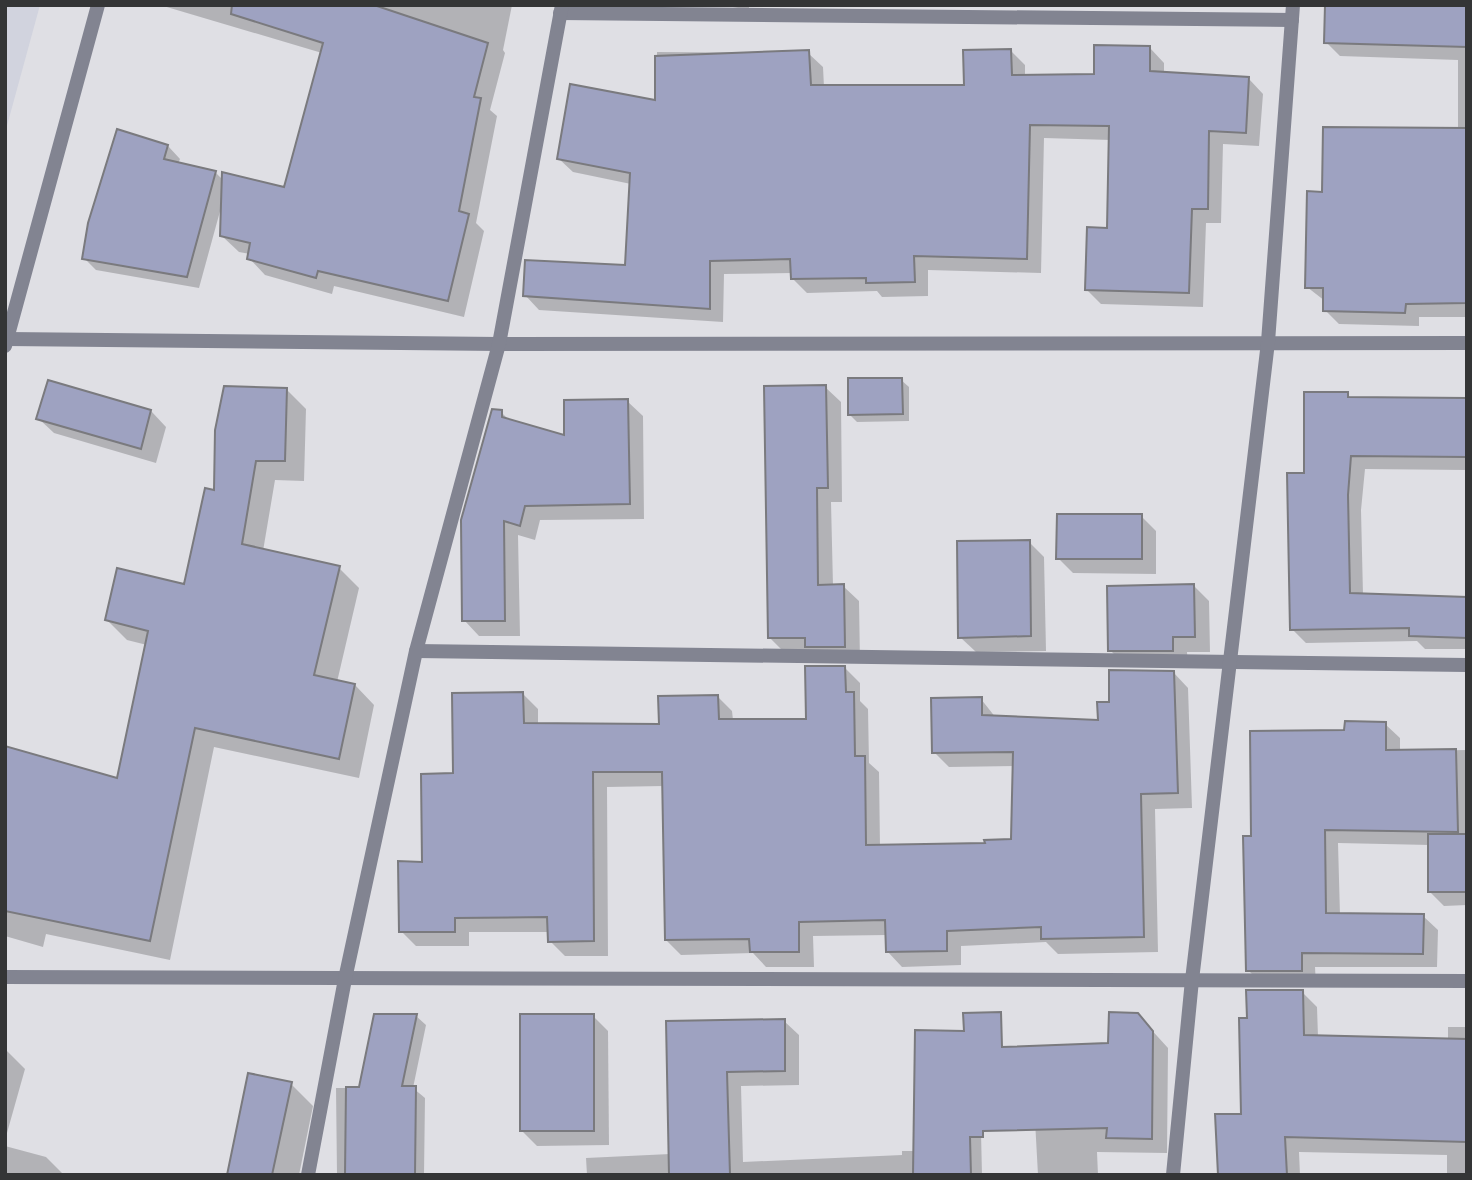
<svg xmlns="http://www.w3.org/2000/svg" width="1472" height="1180" font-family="Mulish,sans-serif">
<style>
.built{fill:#d1d3de}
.shadow{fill:#0003;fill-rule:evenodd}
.building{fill:#9ea2c1;stroke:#7a7a7e;stroke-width:2}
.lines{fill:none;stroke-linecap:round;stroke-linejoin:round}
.minor{stroke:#828491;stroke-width:14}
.tertiary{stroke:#828491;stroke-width:14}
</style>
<rect width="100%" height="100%" fill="#dfdfe4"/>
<!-- built -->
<path class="built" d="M5 5H40L5 133Z"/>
<!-- shadow -->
<g class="shadow">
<path d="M160 5H512L503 50 505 53 490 110 497 116 476 223 484 231 464 317 334 286 332 294 265 275 249 258 250 254 239 252 222 236V204L199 288 96 270 84 258 168 146 180 159 178 164 215 172 224 181 285 189 322 53Z"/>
<path d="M722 5H749V10Z"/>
<path d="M1467 5V317H1419V326L1339 324 1325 310V301L1307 287 1324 193 1458 130V60L1340 56 1326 42Z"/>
<path d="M1150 48 1164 63V74L1249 79 1263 94 1259 146 1223 144 1221 223H1206L1203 307 1101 304 1087 290 1109 230 1111 140 1044 138 1041 273 928 270V296L882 297 877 291 807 293 792 278V273L724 274 723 322 539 310 525 295 627 266 631 184 573 172 558 158 657 102V52L808 53 823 67 824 87 966 86 1011 51 1025 65V77L1096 76Z"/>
<path d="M1467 378V649H1425L1417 641 1306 643 1292 629 1306 475 1347 394 1352 399 1466 400ZM1365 469 1465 470 1467 598 1363 595 1361 510Z"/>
<path d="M901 380 909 387V421L857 422 850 415Z"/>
<path d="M825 387 841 402 842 502H831L833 586H843L859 601 860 662 785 653 770 638Z"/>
<path d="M286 389 306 409 304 481 275 480 263 551 339 568 359 588 337 682 355 685 374 705 359 778 214 747 170 960 46 934 43 947 5 936V748L119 781 147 645 127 640 107 620 185 586 216 492Z"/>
<path d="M627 401 643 416 644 519 540 520 535 540 518 535 520 636H479L464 620 501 412 511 422 566 438Z"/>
<path d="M151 411 166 427 156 463 54 433 38 418Z"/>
<path d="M1141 516 1156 531V574L1073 573 1058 558Z"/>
<path d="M1029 542 1044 557 1046 651 976 652 960 637Z"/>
<path d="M1194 586 1209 601 1210 652H1187L1188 666 1125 665 1110 650Z"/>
<path d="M845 668 860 683V701L868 709 869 763 879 772 880 847 986 845 1013 840 1015 766 949 767 934 752 981 699 996 718 1099 722 1111 704 1173 672 1188 688 1192 808 1155 809 1158 952 1058 954 1046 942 961 946V965L902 967 887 951V935L813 936 814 967H766L753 953 681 955 666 940 664 786 607 787 608 956H565L550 941 549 932H469V946H416L401 931 454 775 523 694 538 709V725L661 726 717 696 732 711 733 720 808 721Z"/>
<path d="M1385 724 1400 738V751L1467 750V905L1444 906 1429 891 1430 845 1338 843 1340 915 1423 916 1438 930 1437 967H1315L1316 985 1262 984 1248 970 1253 838 1346 732Z"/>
<path d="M1302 992 1317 1007 1318 1037 1448 1040V1027H1467V1175H1447V1155L1299 1152 1300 1175H1220L1243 1116 1248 1020Z"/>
<path d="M1137 1014 1168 1048 1167 1153 1097 1152 1098 1175H1038L1031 1048 1110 1045Z"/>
<path d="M416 1016 426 1025 413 1088 425 1098 424 1175H337L336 1088H361Z"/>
<path d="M593 1016 608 1031 609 1145 537 1146 522 1131Z"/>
<path d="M784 1021 799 1035V1085L741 1086 743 1162 902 1155V1151H915L979 1047 982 1175H587L586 1158 670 1154 668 1023Z"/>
<path d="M5 1049 25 1069 5 1140Z"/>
<path d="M291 1084 313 1106 299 1175H228Z"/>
<path d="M5 1146 46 1157 64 1175H5Z"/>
</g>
<!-- building -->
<g class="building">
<path d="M232 5H374L488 43 474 97 481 98 459 211 469 214 448 301 318 271 316 278 247 259 250 243 220 236 222 172 284 187 323 43 231 14Z"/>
<path d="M1325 5H1467V47L1324 43Z"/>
<path d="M1094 45 1150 46V71L1249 77 1246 133 1209 131 1208 209H1192L1189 293 1085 290 1087 227 1107 228 1109 126 1030 125 1027 259 914 256 915 282 866 283V278L791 279 790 259 710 261V309L523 296 525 260 625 265 630 173 557 159 570 84 655 100V56L809 50 811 85H964L963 50 1011 49 1012 75 1094 74Z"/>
<path d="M1323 127 1467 128V303L1406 304 1405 313 1323 311V288H1305L1307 191 1322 192Z"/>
<path d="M117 129 168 145 164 159 216 171 187 277 82 259 88 223Z"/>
<path d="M848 378H902L903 414 848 415Z"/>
<path d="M48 380 151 410 141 449 36 419Z"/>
<path d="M826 385 828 488H817L818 585 844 584 845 647H805V638H768L764 386Z"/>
<path d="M224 386 287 388 285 461H256L242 544 340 566 314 675 355 684 339 759 195 728 150 941 5 911V746L117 778 148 631 105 620 117 568 184 584 205 488 214 490 215 430Z"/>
<path d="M1304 392H1348V397L1467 398V457L1351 456 1348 495 1350 593 1467 597V638L1409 636V628L1290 630 1287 473H1304Z"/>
<path d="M628 399 630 504 525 506 520 526 504 521 505 621H462L461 520 492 409 502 410V417L564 435V400Z"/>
<path d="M1057 514H1142V559H1056Z"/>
<path d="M1030 540 1031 636 958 638 957 541Z"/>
<path d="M1194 584 1195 637H1173V651H1108L1107 586Z"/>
<path d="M805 666H845L846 692H854L855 756H865L866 845 985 843 984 840 1011 839 1013 752 932 753 931 698 982 697V715L1098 720 1097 702H1109V670L1174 671 1178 793 1141 794 1144 937 1041 939V927L947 931V951L886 952 885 920 799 922V952H750L749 939 665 940 662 772H593L594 941 548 942 547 917 455 918V932H399L398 861 422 862 421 774 453 773 452 693 523 692 524 723 659 724 658 696 718 695 719 719H806Z"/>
<path d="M1345 721 1386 722V750L1456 749 1458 832 1325 830 1326 913 1424 914 1423 954 1302 953V971H1246L1243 836H1251L1250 731 1344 730Z"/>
<rect x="1428" y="834" width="39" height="58"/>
<path d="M1246 990H1303L1304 1035 1467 1039V1142L1285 1137 1287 1175H1218L1215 1114H1241L1239 1018H1247Z"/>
<path d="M1001 1012 1002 1047 1108 1043 1109 1012 1138 1013 1153 1031 1152 1139 1106 1138 1107 1128 983 1131V1137H970L971 1175H913L915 1030 964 1031 963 1013Z"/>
<path d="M374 1014H417L402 1086H416L415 1175H345L346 1087H359Z"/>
<rect x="520" y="1014" width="74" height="117"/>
<path d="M785 1019V1071L727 1072 730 1175H669L666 1021Z"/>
<path d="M248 1073 292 1082 272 1175H227Z"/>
</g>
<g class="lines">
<!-- minor -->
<g class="minor">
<path d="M560 13 1292 20"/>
<path d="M7 339 499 344 1467 343"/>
<path d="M416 651 1467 665"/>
<path d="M5 977 1467 981"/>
<path d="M308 1175 345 979 416 651 499 344 562 5"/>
<path d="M1173 1175 1192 980 1268 342 1293 5"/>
</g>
<!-- tertiary -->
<path class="tertiary" d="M5 346 98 5"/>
</g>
<!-- border -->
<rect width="1472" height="1180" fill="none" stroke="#343536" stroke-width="14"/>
</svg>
